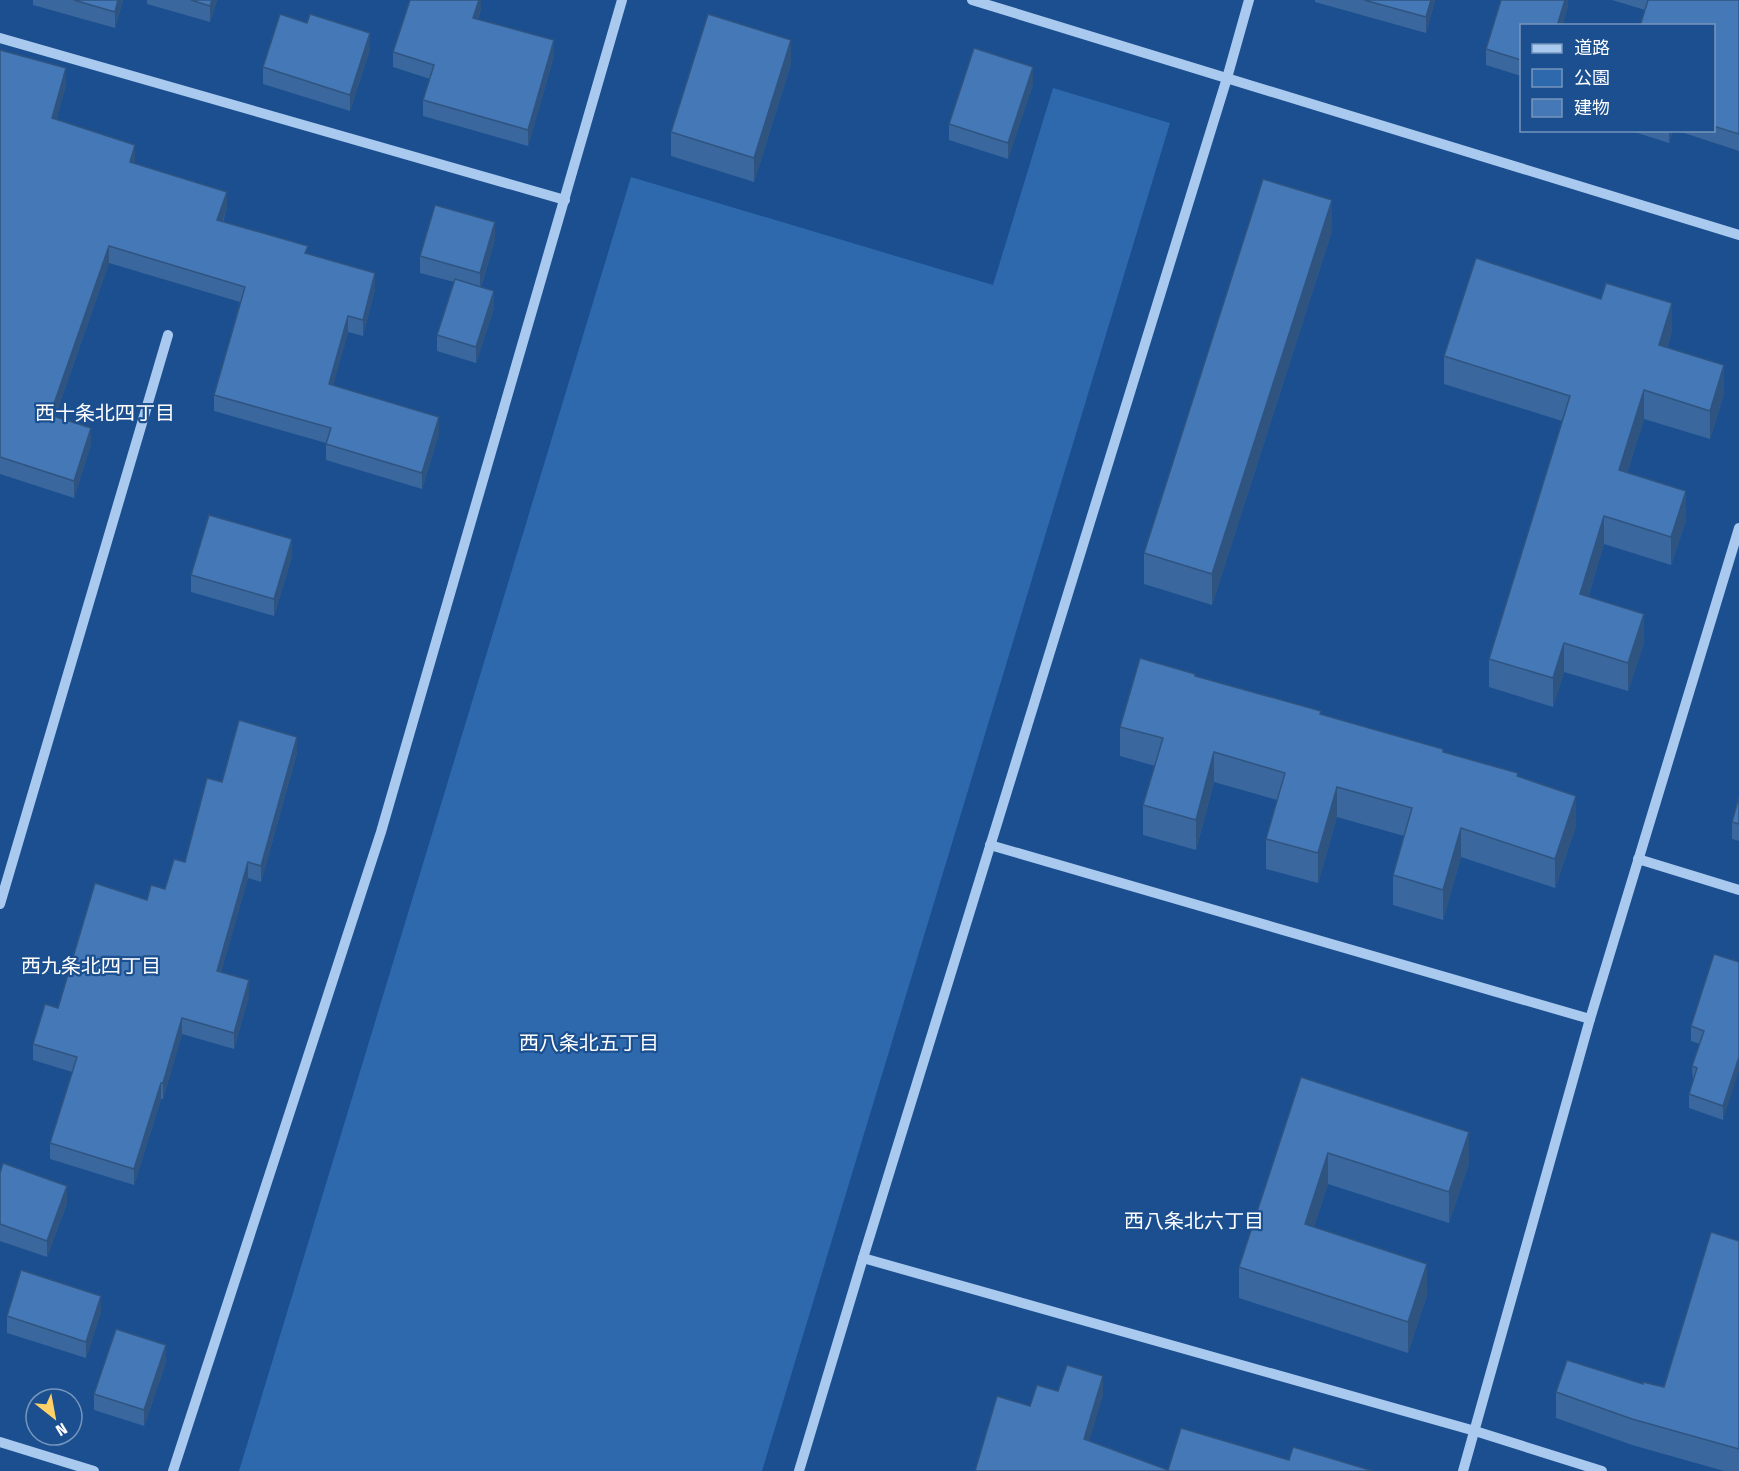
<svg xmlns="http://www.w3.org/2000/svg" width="1739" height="1471" font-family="'Fira Sans Condensed','Noto Sans JP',sans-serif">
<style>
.green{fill:#2e69ad}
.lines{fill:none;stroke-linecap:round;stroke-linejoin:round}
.minor{stroke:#a9c9ee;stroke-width:10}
.wall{fill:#3a679d}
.shaded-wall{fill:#305480}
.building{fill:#4478b7;stroke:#305480;stroke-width:1.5}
.labels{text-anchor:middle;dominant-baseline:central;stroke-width:4.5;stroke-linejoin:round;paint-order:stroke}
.neighbourhood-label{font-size:20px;fill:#fff;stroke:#1b4f8f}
</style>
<rect width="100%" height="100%" fill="#1b4f8f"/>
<!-- green -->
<path class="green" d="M1053 88 1170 123 762 1471H239L631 177 993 285Z"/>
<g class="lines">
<!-- minor -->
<g class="minor">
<path d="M972 0 1739 235"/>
<path d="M0 38 565 200"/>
<path d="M990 845 1590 1019"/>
<path d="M1638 859 1739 890"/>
<path d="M0 904 168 335"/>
<path d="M863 1258 1227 78 1249 0"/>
<path d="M0 1442 94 1471"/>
<path d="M173 1471 381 832 622 0"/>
<path d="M799 1471 863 1258 1475 1431 1602 1471"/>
<path d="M1463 1471 1590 1019 1739 528"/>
</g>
</g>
<!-- wall -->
<g class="wall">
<path d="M33 0H123L115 28 33 5Z"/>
<path d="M147 0H217L210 22 147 4Z"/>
<path d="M481 0V9L478 19 554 56 528 146 423 116V100L430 79 393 67V52Z"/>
<path d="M1315 0H1435L1426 33 1315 2Z"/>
<path d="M1501 0H1568V6L1562 26H1521V76L1486 65V49Z"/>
<path d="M1612 0H1739V151L1675 130H1713V26L1645 10Z"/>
<path d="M370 49 350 111 263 84V67Z"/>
<path d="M0 50 66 85 56 120 135 162 134 164 227 208 223 222 308 254 375 289 363 336 348 332 333 385 439 433 422 489 326 460V443L214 411V395L240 302 109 263 55 417 91 444 74 498 0 474Z"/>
<path d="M791 64 754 182 671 156V132Z"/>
<path d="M1033 84 1008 159 949 140V124Z"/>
<path d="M1628 130H1673L1669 143Z"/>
<path d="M1332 231 1212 605 1144 584V553Z"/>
<path d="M495 239 481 287 494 308 476 363 437 351V335L454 282 420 273V256Z"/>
<path d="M1672 331 1667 348 1724 394 1710 439 1644 419 1627 473 1686 520 1671 565 1604 544 1588 597 1644 643 1628 691 1564 672 1553 707 1489 687V659L1562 421 1444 384V356Z"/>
<path d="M292 556 274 616 191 592V575Z"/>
<path d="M1195 676 1443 752 1518 777 1576 826 1555 888 1461 857 1443 920 1393 905V875L1404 836 1337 817 1318 883 1266 869V839L1277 800 1214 782 1196 850 1143 835V805L1155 766 1120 756V727Z"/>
<path d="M297 753 261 882 248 878 221 972 249 996 234 1049 182 1034 163 1099H161L134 1185 50 1159V1143L72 1072 33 1060V1044L58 1008 147 900 165 889 185 862 222 782Z"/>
<path d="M1739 797V841L1732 839V822Z"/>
<path d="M1739 962 1723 1120 1689 1108V1094L1693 1081 1692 1066 1700 1044 1691 1041V1026Z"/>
<path d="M1301 1077 1469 1163 1449 1223 1328 1184 1314 1227 1427 1295 1408 1353 1239 1298V1267Z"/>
<path d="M0 1173 67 1203 47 1257 0 1241Z"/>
<path d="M1739 1241V1471H1724L1632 1445 1556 1418V1392L1643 1384 1664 1387Z"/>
<path d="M101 1312 86 1358 7 1333V1316Z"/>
<path d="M166 1362 144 1426 94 1410V1394Z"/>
</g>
<!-- shaded-wall -->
<g class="shaded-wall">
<path d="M118 0H123L115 28V12Z"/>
<path d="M212 0H217L210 22V6Z"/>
<path d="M479 0H481V9L473 33V18Z"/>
<path d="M1431 0H1435L1426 33V17Z"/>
<path d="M1565 0H1568V6L1562 26H1557Z"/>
<path d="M370 33V49L350 111V95Z"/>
<path d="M554 40V56L528 146V130Z"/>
<path d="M791 40V64L754 182V158Z"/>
<path d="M1033 67V84L1008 159V143Z"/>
<path d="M66 68V85L52 135V118Z"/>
<path d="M1669 130H1673L1669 143Z"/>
<path d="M135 145V162L130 179V162Z"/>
<path d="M227 192V208L217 237V220Z"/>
<path d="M1332 200V231L1212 605V574Z"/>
<path d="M495 222V239L480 289V273Z"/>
<path d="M109 246V263L50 431V415Z"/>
<path d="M375 273V289L363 336V320Z"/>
<path d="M494 291V308L476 363V347Z"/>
<path d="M1672 303V331L1659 373V345Z"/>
<path d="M348 316V332L329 401V384Z"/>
<path d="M1724 365V394L1710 439V411Z"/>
<path d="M1644 390V419L1619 498V470Z"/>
<path d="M439 417V433L422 489V473Z"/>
<path d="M91 428V444L74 498V481Z"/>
<path d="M1686 491V520L1671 565V537Z"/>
<path d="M1604 516V544L1580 622V594Z"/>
<path d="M292 539V556L274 616V599Z"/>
<path d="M1644 614V643L1628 691V663Z"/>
<path d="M1564 643V672L1553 707V678Z"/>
<path d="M297 737V753L261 882V866Z"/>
<path d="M1214 752V782L1196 850V820Z"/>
<path d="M1337 787V817L1318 883V853Z"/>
<path d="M1576 796V826L1555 888V859Z"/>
<path d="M1461 828V857L1443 920V890Z"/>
<path d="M248 862V878L217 987V971Z"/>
<path d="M249 980V996L234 1049V1033Z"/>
<path d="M182 1018V1034L163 1099V1083Z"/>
<path d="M1739 1057V1071L1723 1120V1106Z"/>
<path d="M161 1083V1099L134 1185V1169Z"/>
<path d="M1469 1132V1163L1449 1223V1192Z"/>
<path d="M1328 1153V1184L1305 1255V1224Z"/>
<path d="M67 1186V1203L47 1257V1241Z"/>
<path d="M1427 1264V1295L1408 1353V1322Z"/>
<path d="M101 1296V1312L86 1358V1342Z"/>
<path d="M166 1345V1362L144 1426V1410Z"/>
<path d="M1103 1376V1396L1084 1459V1439Z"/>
</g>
<!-- building -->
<g class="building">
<path d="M74 0H118L115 12Z"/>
<path d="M191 0H212L210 6Z"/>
<path d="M410 0H479L473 18 554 40 528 130 423 100 434 65 393 52Z"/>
<path d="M1364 0H1431L1426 17Z"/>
<path d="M1501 0H1565L1557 26H1521V60L1486 49Z"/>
<path d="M1648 0H1739V134L1713 126V26H1640Z"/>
<path d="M280 14 307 23 310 14 370 33 350 95 263 67Z"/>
<path d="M708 14 791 40 754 158 671 132Z"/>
<path d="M974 48 1033 67 1008 143 949 124Z"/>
<path d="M0 50 66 68 52 118 135 145 130 162 227 192 217 220 308 246 305 253 375 273 363 320 348 316 329 384 439 417 422 473 326 444 331 428 214 395 245 287 109 246 50 415 91 428 74 481 0 457Z"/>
<path d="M1263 179 1332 200 1212 574 1144 553Z"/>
<path d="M435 205 495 222 480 273 420 256Z"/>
<path d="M1476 258 1601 299 1606 283 1672 303 1659 345 1724 365 1710 411 1644 390 1619 470 1686 491 1671 537 1604 516 1580 594 1644 614 1628 663 1564 643 1553 678 1489 659 1570 396 1444 356Z"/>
<path d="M455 279 494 291 476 347 437 335Z"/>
<path d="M209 515 292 539 274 599 191 575Z"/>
<path d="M1140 658 1195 674V676L1321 711 1320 714 1443 749V752L1518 773 1517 776 1576 796 1555 859 1461 828 1443 890 1393 875 1412 808 1337 787 1318 853 1266 839 1285 773 1214 752 1196 820 1143 805 1163 738 1120 727Z"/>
<path d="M239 720 297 737 261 866 248 862 217 971 249 980 234 1033 182 1018 163 1083H161L134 1169 50 1143 77 1057 33 1044 45 1004 58 1008 95 883 147 900 151 885 165 889 174 859 185 862 207 778 222 782Z"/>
<path d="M1739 797V824L1732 822Z"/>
<path d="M1714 954 1739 962V1057L1723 1106 1689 1094 1697 1068 1692 1066 1704 1031 1691 1026Z"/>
<path d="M1301 1077 1469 1132 1449 1192 1328 1153 1305 1224 1427 1264 1408 1322 1239 1267Z"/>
<path d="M3 1163 67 1186 47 1241 0 1224V1173Z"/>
<path d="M1711 1232 1739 1241V1449L1632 1419 1556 1392 1567 1360 1643 1384V1382L1664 1387Z"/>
<path d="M21 1270 101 1296 86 1342 7 1316Z"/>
<path d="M116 1329 166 1345 144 1410 94 1394Z"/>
<path d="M1067 1365 1103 1376 1084 1439 1168 1470 1181 1428 1289 1460 1293 1447 1373 1471H975L997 1396 1030 1406 1037 1385 1058 1391Z"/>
</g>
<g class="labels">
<!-- neighbourhood labels -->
<g class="neighbourhood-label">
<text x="105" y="413">西十条北四丁目</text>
<text x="91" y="966">西九条北四丁目</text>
<text x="589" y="1043">西八条北五丁目</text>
<text x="1194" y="1221">西八条北六丁目</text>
</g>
</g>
<!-- legend -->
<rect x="1520" y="24" width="195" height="108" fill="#1b4f8f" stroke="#7695bc" stroke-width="1.5"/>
<rect x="1532" y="44" width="30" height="9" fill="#a9c9ee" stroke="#7695bc" stroke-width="1.5"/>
<text x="1574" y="54" font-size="18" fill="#ffffff">道路</text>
<rect x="1532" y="69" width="30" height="18" fill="#2e69ad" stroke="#7695bc" stroke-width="1.5"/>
<text x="1574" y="84" font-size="18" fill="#ffffff">公園</text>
<rect x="1532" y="99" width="30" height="18" fill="#4478b7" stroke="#7695bc" stroke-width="1.5"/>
<text x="1574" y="114" font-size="18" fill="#ffffff">建物</text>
<!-- north arrow -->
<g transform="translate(54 1417) rotate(149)"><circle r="28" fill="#1b4f8f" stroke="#7695bc" stroke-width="1.5"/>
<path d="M0-4.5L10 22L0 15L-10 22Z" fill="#ffd166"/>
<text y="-9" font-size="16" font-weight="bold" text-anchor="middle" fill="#ffffff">N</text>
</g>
</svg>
